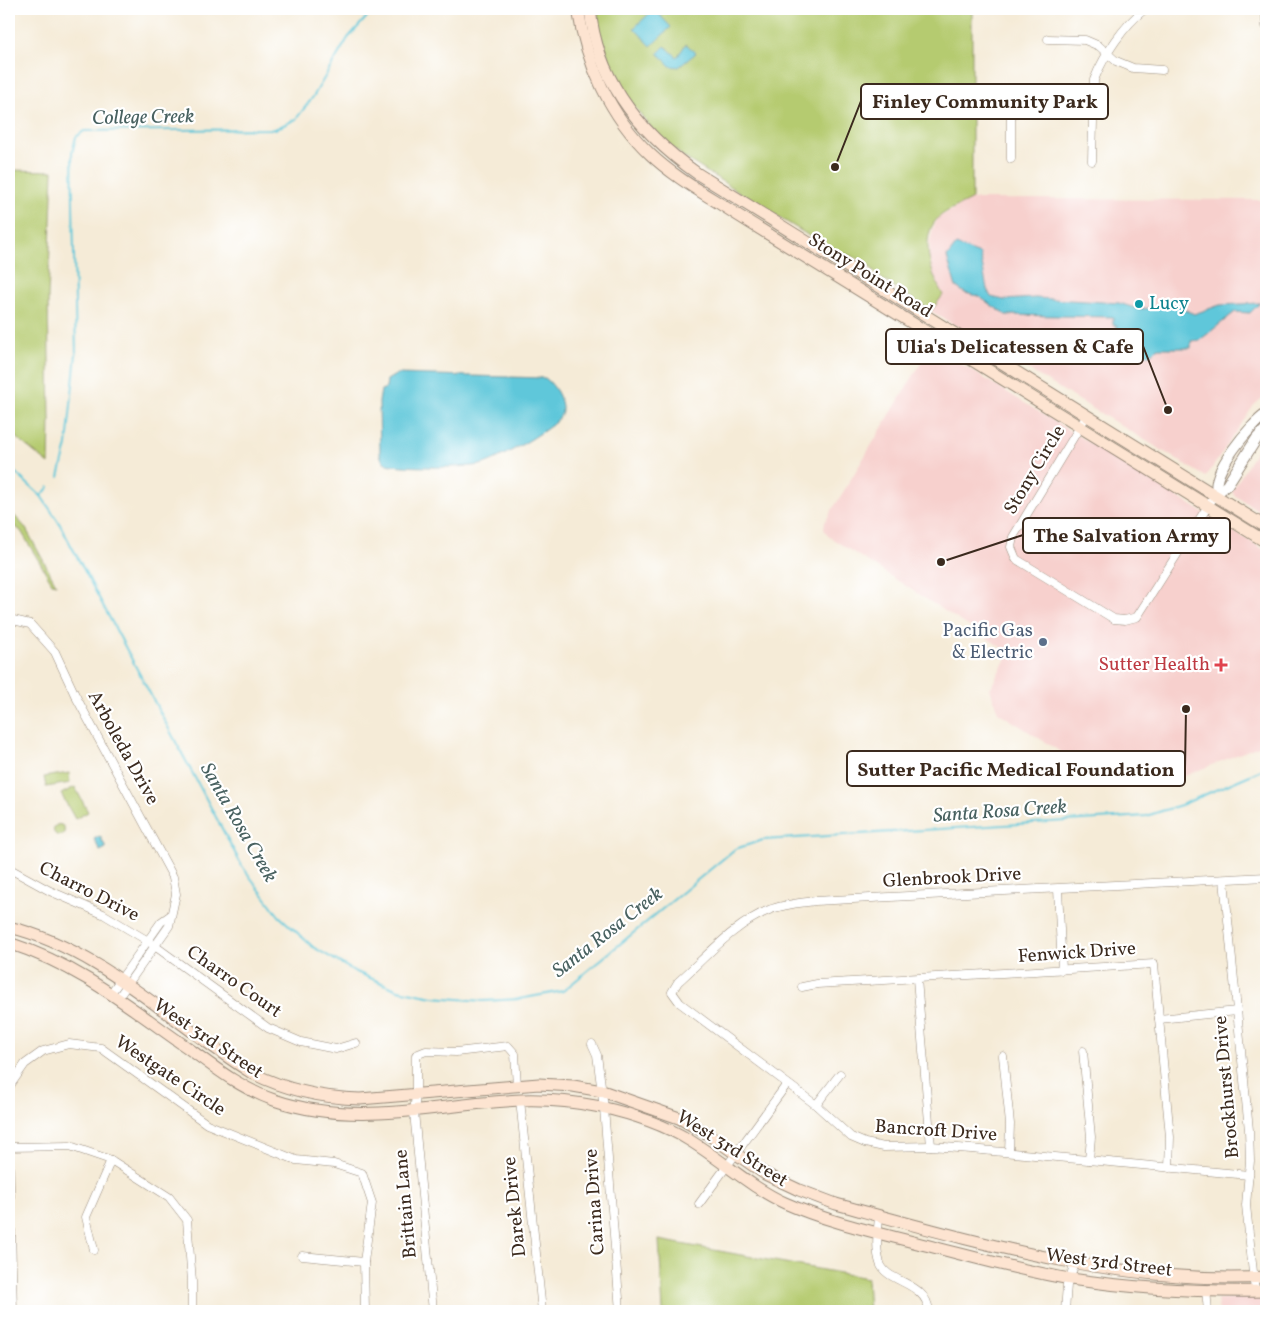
<svg xmlns="http://www.w3.org/2000/svg" width="1275" height="1320" font-family="Vollkorn,serif">
<style>
.built{fill:#f7d0cd}
.green{fill:#b5cb6f;stroke:#787a46}
.water{fill:#5fc7da;stroke:#4d787c}
.lines{fill:none;stroke-linecap:round;stroke-linejoin:round}
.stream{stroke:#5fc7da;stroke-width:2}
.minor-casing{stroke:#988a7a;stroke-width:9}
.tertiary-casing{stroke:#988a7a;stroke-width:12}
.secondary-casing{stroke:#988a7a;stroke-width:13}
.minor{stroke:#fff;stroke-width:8}
.tertiary{stroke:#fff;stroke-width:10}
.secondary{stroke:#fde4d1;stroke-width:11}
.culture-dot{fill:#0f9aa8;stroke:#fff;stroke-width:2}
.service-dot{fill:#5c6f8a;stroke:#fff;stroke-width:2}
.health-dot{fill:#e0444e;stroke:#fff;stroke-width:2}
.labels{text-anchor:middle;dominant-baseline:central;stroke-width:4.5;stroke-linejoin:round;paint-order:stroke}
.street-label{font-size:19px;fill:#3b2a1e;stroke:#fff}
.culture-label{font-size:19px;fill:#0d838f;stroke:#fff;text-anchor:start}
.service-label{font-size:19px;fill:#4e5e75;stroke:#fff;text-anchor:end}
.health-label{font-size:19px;fill:#be3a42;stroke:#fff;text-anchor:end}
.water-label{font-size:20px;font-style:italic;fill:#486160;stroke:#fff}
.leader{fill:none;stroke:#3b2a1e;stroke-width:2}
.callout-dot{fill:#3b2a1e;stroke:#fff;stroke-width:2}
.callout{fill:#fff;stroke:#3b2a1e;stroke-width:2}
.callout-label{font-size:20px;text-anchor:middle;font-weight:bold;fill:#3b2a1e}
</style>
<rect width="100%" height="100%" fill="#fff"/>
<filter id="ink" filterUnits="userSpaceOnUse"><feTurbulence type="fractalNoise" baseFrequency=".02" numOctaves="2"/><feDisplacementMap in="SourceGraphic" scale="10" xChannelSelector="R" yChannelSelector="G"/><feConvolveMatrix kernelMatrix="1 2 1 2 8 2 1 2 1" color-interpolation-filters="sRGB"/></filter>
<filter id="wash" filterUnits="userSpaceOnUse"><feTurbulence type="fractalNoise" baseFrequency=".0096" numOctaves="4" result="noise"/><feDisplacementMap in="SourceGraphic" scale="20" xChannelSelector="R" yChannelSelector="G"/><feGaussianBlur stdDeviation="1.12" result="paint"/><feColorMatrix in="noise" values="0 0 0 0 0 0 0 0 0 0 0 0 0 0 0 0 0 1.4 0 .05"/><feComposite in="paint" operator="in"/></filter>
<g filter="url(#wash)">
<rect width="100%" height="100%" fill="#f5ebd7"/>
<!-- built -->
<g class="built">
<path d="M972 199 1266 200V395L1254 405 1206 477 931 311 943 295 933 278 929 263 930 241 933 229 938 218Z"/>
<path d="M938 350 1266 551V743L1162 785 1114 786 998 712 990 689 1005 660 1006 653 1004 649 828 536 824 529 825 522 926 355 931 351Z"/>
<path d="M1266 439V515L1234 495 1232 491 1261 443Z"/>
<path d="M1266 1296V1311H1219L1217 1299Z"/>
</g>
<!-- green -->
<g class="green">
<path d="M598 9H972V199C962 205 946 210 938 218 918 238 932 276 943 295L931 311 882 279 864 261 825 246 685 158 658 136 633 105 613 70 598 28Z"/>
<path d="M9 170 53 171 48 298 50 420 49 464 9 432Z"/>
<path d="M9 510 25 527 56 584 52 583 21 531 16 527 9 528Z"/>
<path d="M69 773 70 783 46 787 44 777Z"/>
<path d="M75 787 88 812 75 819 61 794Z"/>
<circle cx="59" cy="830" r="5.5"/>
<path d="M659 1240 867 1278 869 1311H663Z"/>
</g>
<!-- water -->
<g class="water">
<path d="M654 9 671 27 651 46 634 28Z"/>
<path d="M686 44 696 53 679 67 670 66 658 53 665 46 677 57Z"/>
<path d="M956 245 980 254 987 289 991 297 1004 300 1035 298 1119 303 1138 309 1152 308 1169 301H1177L1186 310 1194 314 1220 305 1260 303 1250 313 1235 312 1200 340 1191 341V348H1158L1150 355 1141 354 1133 344 1116 343 1117 325H1113V317L1006 315 978 296 965 293 956 287 947 257Z"/>
<path d="M397 374 545 378C555 385 568 406 559 418 552 429 493 463 480 465 461 468 405 468 387 464L382 460 380 454 379 402 381 390 386 388 387 380Z"/>
<path d="M100 836 106 848 100 851 94 839Z"/>
</g>
<g class="lines">
<!-- stream -->
<g class="stream">
<path d="M9 467 41 496 58 521 242 866 279 916 313 947 354 971 398 990 433 997 484 1001 519 999 563 991 735 849 763 840 1146 816 1181 805 1266 768"/>
<path d="M59 477 67 445 76 354 72 153 76 137 84 131 275 129 296 119 313 97 348 38 374 9"/>
<path d="M41 496 49 487"/>
</g>
</g>
</g>
<g filter="url(#ink)">
<g class="lines">
<defs>
<g id="minor">
<path d="M1266 9V26"/>
<path d="M1048 39 1085 40 1099 46 1116 61 1133 68 1162 70"/>
<path d="M1011 159V118L1016 108"/>
<path d="M1092 161 1094 80C1104 55 1124 25 1145 9"/>
<path d="M1087 415 1013 537 1011 547 1016 559 1114 619 1125 620 1137 617 1215 495"/>
<path d="M9 619 30 624 55 652 75 695 173 877 176 894 169 926 118 998"/>
<path d="M9 866 10 869 50 891 103 914 148 941 268 1028 301 1042 336 1049 356 1043"/>
<path d="M1224 880 1249 1130 1250 1161 1246 1205 1255 1291"/>
<path d="M1058 889 1062 970"/>
<path d="M917 979 931 1146"/>
<path d="M802 987 817 984 1154 964 1170 1137 1169 1168"/>
<path d="M111 993 161 922 171 915"/>
<path d="M1159 1019 1237 1011"/>
<path d="M592 1044 597 1055 604 1108 620 1311"/>
<path d="M1083 1051 1091 1137 1089 1160"/>
<path d="M1003 1056 1010 1124 1009 1152"/>
<path d="M9 1087 25 1064 43 1051 69 1044 101 1048 207 1124 296 1160 334 1164 362 1173 372 1203 364 1262 365 1311"/>
<path d="M520 1100 542 1311"/>
<path d="M816 1105 840 1074"/>
<path d="M9 1146 13 1311"/>
<path d="M9 1147 70 1146 111 1160 169 1197 187 1220 192 1281V1311"/>
<path d="M1249 1175 971 1149 931 1146 884 1147 865 1143 851 1137 816 1105 680 1003 672 992 678 982C705 958 734 924 769 910 783 904 799 903 815 901L1266 877"/>
<path d="M699 1204 787 1084"/>
<path d="M879 1216C878 1231 875 1248 880 1263 886 1283 926 1281 929 1311"/>
<path d="M94 1250 86 1217 111 1160"/>
<path d="M302 1256 364 1262"/>
<path d="M1206 1290 1208 1311"/>
<path d="M433 1311 414 1112 416 1095V1055L426 1051 456 1052 508 1046 515 1054 517 1086"/>
<path d="M1065 1311 1067 1285 1075 1264"/>
</g>
<g id="tertiary">
<path d="M1217 491C1211 472 1250 425 1266 414"/>
<path d="M1215 495 1227 485 1257 438 1266 429"/>
</g>
<g id="secondary">
<path d="M578 9C586 63 610 116 650 154 675 178 707 195 736 214L1266 542"/>
<path d="M590 9C597 81 641 134 698 174L1266 527"/>
<path d="M9 927C101 949 173 1024 252 1073 286 1090 322 1098 360 1099L539 1084 573 1086 602 1091 679 1118 706 1133 765 1174 799 1190 836 1204C976 1242 1120 1285 1266 1277"/>
<path d="M9 943C80 966 128 1006 188 1048 215 1068 242 1089 274 1100 356 1128 438 1104 521 1100 548 1099 575 1102 601 1107 632 1114 663 1124 689 1140 722 1160 750 1187 785 1203 828 1222 875 1232 921 1244 970 1256 1021 1271 1071 1279 1136 1289 1201 1292 1266 1291"/>
</g>
</defs>
<!-- minor casing -->
<use href="#minor" class="minor-casing"/>
<!-- tertiary casing -->
<use href="#tertiary" class="tertiary-casing"/>
<!-- secondary casing -->
<use href="#secondary" class="secondary-casing"/>
<!-- minor -->
<use href="#minor" class="minor"/>
<!-- tertiary -->
<use href="#tertiary" class="tertiary"/>
<!-- secondary -->
<use href="#secondary" class="secondary"/>
</g>
</g>
<!-- markers -->
<circle class="culture-dot" cx="1139" cy="304" r="5"/>
<circle class="service-dot" cx="1043" cy="642" r="5"/>
<path class="health-dot" d="M1218.5 657.5h5v5h5v5h-5v5h-5v-5h-5v-5h5z"/>
<g class="labels">
<!-- street labels -->
<g class="street-label">
<text transform="translate(870 276) rotate(32)">Stony Point Road</text>
<text transform="translate(1035 470) rotate(-59)">Stony Circle</text>
<text transform="translate(123 748) rotate(61)">Arboleda Drive</text>
<text transform="translate(952 878) rotate(-3)">Glenbrook Drive</text>
<text transform="translate(89 892) rotate(27)">Charro Drive</text>
<text transform="translate(1077 953) rotate(-4)">Fenwick Drive</text>
<text transform="translate(234 982) rotate(35)">Charro Court</text>
<text transform="translate(208 1039) rotate(34)">West 3rd Street</text>
<text transform="translate(170 1076) rotate(34)">Westgate Circle</text>
<text transform="translate(1227 1087) rotate(-95)">Brockhurst Drive</text>
<text transform="translate(936 1131) rotate(4)">Bancroft Drive</text>
<text transform="translate(732 1149) rotate(32)">West 3rd Street</text>
<text transform="translate(595 1202) rotate(-94)">Carina Drive</text>
<text transform="translate(406 1204) rotate(-95)">Brittain Lane</text>
<text transform="translate(515 1207) rotate(-96)">Darek Drive</text>
<text transform="translate(1109 1263) rotate(7)">West 3rd Street</text>
</g>
<!-- culture labels -->
<g class="culture-label">
<text x="1149" y="304">Lucy</text>
</g>
<!-- service labels -->
<g class="service-label">
<text x="1033" y="631">Pacific Gas<tspan x="1033" dy="22">&amp; Electric</tspan></text>
</g>
<!-- health labels -->
<g class="health-label">
<text x="1210" y="665">Sutter Health</text>
</g>
<!-- water labels -->
<g class="water-label">
<text transform="translate(143 118) rotate(-1)">College Creek</text>
<text transform="translate(1000 812) rotate(-4)">Santa Rosa Creek</text>
<text transform="translate(238 823) rotate(60)">Santa Rosa Creek</text>
<text transform="translate(608 933) rotate(-38)">Santa Rosa Creek</text>
</g>
</g>
<!-- callouts -->
<path class="leader" d="M835 167L861 101M1168 410L1143 346M941 562L1023 535M1186 709L1185 769"/>
<g class="callout-dot">
<circle cx="835" cy="167" r="5"/>
<circle cx="1168" cy="410" r="5"/>
<circle cx="941" cy="562" r="5"/>
<circle cx="1186" cy="709" r="5"/>
</g>
<g class="callout">
<rect x="861" y="84" width="247" height="35" rx="5"/>
<rect x="886" y="329" width="257" height="35" rx="5"/>
<rect x="1023" y="518" width="207" height="35" rx="5"/>
<rect x="847" y="751" width="338" height="35" rx="5"/>
</g>
<g class="callout-label">
<text x="985" y="108">Finley Community Park</text>
<text x="1015" y="353">Ulia's Delicatessen &amp; Cafe</text>
<text x="1126" y="542">The Salvation Army</text>
<text x="1016" y="776">Sutter Pacific Medical Foundation</text>
</g>
<!-- margin -->
<rect width="1275" height="1320" fill="none" stroke="#fff" stroke-width="30"/>
</svg>
